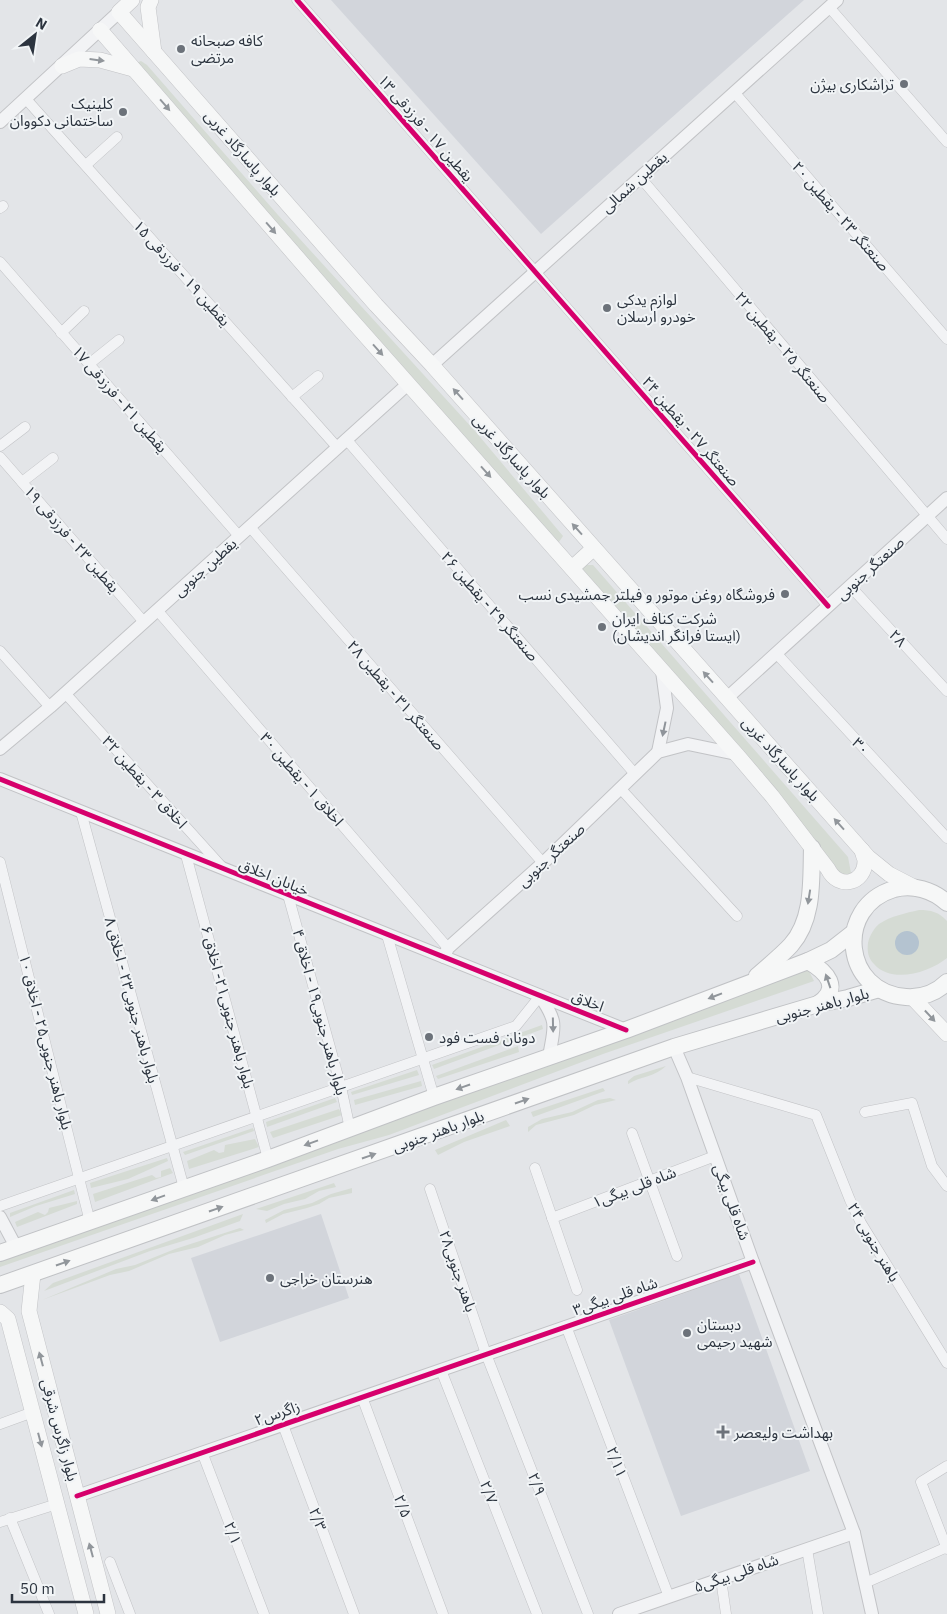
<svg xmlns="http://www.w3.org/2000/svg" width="947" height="1614" font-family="'IBM Plex Sans','Noto Sans Arabic',sans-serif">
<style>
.built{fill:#d2d5db}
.green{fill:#d5dbd4}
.water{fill:#b4c3d0}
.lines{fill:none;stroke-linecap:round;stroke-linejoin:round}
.minor-casing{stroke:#c2c3c6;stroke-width:11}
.tertiary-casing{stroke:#c2c3c6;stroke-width:14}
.secondary-casing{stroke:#c2c3c6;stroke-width:16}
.primary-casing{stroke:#c0c2c5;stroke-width:18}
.minor{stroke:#f2f3f5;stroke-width:10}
.tertiary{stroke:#f2f3f5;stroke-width:12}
.secondary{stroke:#f6f7f7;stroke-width:15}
.primary{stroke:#f6f7f7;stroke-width:16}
.cycleway-casing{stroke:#f1f4f6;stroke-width:8}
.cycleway{stroke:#d6006c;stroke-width:5}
.oneway{fill:#91969b}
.oneway2{fill:#8f949a}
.poi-dot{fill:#6c727a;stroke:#f1f4f6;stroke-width:2}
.labels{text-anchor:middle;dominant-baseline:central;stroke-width:4;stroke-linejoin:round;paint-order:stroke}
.poi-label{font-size:15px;fill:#2c343f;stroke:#f1f4f6;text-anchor:start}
.street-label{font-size:15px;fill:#2c343f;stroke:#f1f4f6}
</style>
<rect width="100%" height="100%" fill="#e3e5e8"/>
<!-- built -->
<g class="built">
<path d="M331 0H804L541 234Z"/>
<path d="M321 1214 349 1298 220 1342 191 1258Z"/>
<path d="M739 1274 810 1471 681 1516 609 1320Z"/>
</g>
<!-- green -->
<g class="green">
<path d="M141 61 147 65 278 215 475 431 563 536 559 542 551 537 450 420 413 379 136 63Z"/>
<path d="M587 565H593L848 857 851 873 843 877 580 570Z"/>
<path d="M919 910C931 910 939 912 947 921V958C929 973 891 984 874 964 868 958 867 951 868 943 869 937 874 928 879 924 891 916 906 913 919 910Z"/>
<path d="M808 969 814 981 603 1054 389 1135 338 1149 0 1267V1256Z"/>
<path d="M542 1025 543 1029 434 1069 432 1065Z"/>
<path d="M518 1046 519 1052 438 1079 436 1076Z"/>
<path d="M666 1066C655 1077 641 1076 628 1084V1081L634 1076Z"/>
<path d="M417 1070 419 1075 352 1095 351 1092Z"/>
<path d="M421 1081 422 1086 355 1105 354 1100Z"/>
<path d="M603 1088 605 1091 533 1117 531 1112Z"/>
<path d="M335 1098 337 1102 267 1127 266 1122Z"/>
<path d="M610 1098 616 1100 595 1105 574 1115 536 1125 528 1132V1127L542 1119 572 1112 598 1100Z"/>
<path d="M339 1109 342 1115 273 1138 270 1132Z"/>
<path d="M506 1120 510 1126 464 1142 438 1155 435 1150Z"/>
<path d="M253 1128 254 1131 185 1155 183 1152Z"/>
<path d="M255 1139 259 1147 189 1169 187 1161 214 1150 219 1153 224 1152 225 1145Z"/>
<path d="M167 1158 168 1161 128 1179 91 1188 90 1183Z"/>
<path d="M170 1168 173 1173 95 1202 93 1194 152 1175 156 1178 161 1177V1171Z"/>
<path d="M334 1183 336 1187 319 1191 305 1199 284 1204 267 1211 256 1209Z"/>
<path d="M352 1188V1193L329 1198 319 1204 307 1208 283 1214 266 1223 265 1220 284 1210 312 1203 331 1194Z"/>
<path d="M74 1190 75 1194 36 1206 10 1217V1213Z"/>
<path d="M77 1201V1204L17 1227 15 1222 38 1212 45 1215 48 1212 49 1208Z"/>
<path d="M243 1214 240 1221 193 1238 150 1251 44 1291 53 1283Z"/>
<path d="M240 1228 244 1230 225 1235 198 1247 169 1254 129 1271 110 1275 42 1300 116 1269 135 1265 175 1249Z"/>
</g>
<!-- water -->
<circle class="water" cx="907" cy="943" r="12"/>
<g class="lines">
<defs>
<g id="minor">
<path d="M297 0 828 606"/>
<path d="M829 7 947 142"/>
<path d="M734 92 947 339"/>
<path d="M26 99 337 447"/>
<path d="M86 165 117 137"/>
<path d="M640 177 947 539"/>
<path d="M0 208 3 206"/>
<path d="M0 262 239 536"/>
<path d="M61 333 84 311"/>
<path d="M89 364 119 340"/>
<path d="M292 397 318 376"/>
<path d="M346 439 635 774"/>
<path d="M0 446 25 427"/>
<path d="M0 457 144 622"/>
<path d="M22 482 53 458"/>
<path d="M250 527 543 863"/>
<path d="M850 586 947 691"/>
<path d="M157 610 448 948"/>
<path d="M0 651 50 707"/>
<path d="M776 653 947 838"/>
<path d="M65 693 222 867"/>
<path d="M620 788 737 916"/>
<path d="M81 812 184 1188"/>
<path d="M186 855 268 1159"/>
<path d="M0 862 90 1222"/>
<path d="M288 895 341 1087 350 1129"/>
<path d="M387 935 434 1097"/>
<path d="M687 1077 816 1115 850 1200 861 1223 947 1363"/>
<path d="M865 1112 912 1103 932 1166 947 1186"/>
<path d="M632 1133 677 1256"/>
<path d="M535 1168 577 1290"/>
<path d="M430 1189 486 1354 588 1614"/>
<path d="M0 1206 516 1026 540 996"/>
<path d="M552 1218 715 1156"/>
<path d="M566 1326 669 1597"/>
<path d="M441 1370 537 1614"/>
<path d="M362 1397 443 1614"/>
<path d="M0 1424 33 1412"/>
<path d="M283 1425 354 1614"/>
<path d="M202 1452 264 1614"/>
<path d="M947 1466 921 1482 947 1549"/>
<path d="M10 1518 49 1614"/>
<path d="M0 1522 57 1504"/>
<path d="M807 1549 818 1614"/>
<path d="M110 1562 130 1614"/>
<path d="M721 1579 726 1614"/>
<path d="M865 1583 947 1547"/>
</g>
<g id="tertiary">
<path d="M0 122 119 12"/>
<path d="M432 365 837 0"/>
<path d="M727 698 947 498"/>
<path d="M0 749 50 707 408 384"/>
<path d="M658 752 667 708 662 671"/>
<path d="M0 779 626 1030"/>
<path d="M444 957 448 948 543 863 658 752 688 744 736 754"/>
<path d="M540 996C559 1024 554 1026 549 1057"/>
<path d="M674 1047 687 1077 753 1262 854 1533 872 1614"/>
<path d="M0 1217 16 1247"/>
<path d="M77 1496 753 1262"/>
<path d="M619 1614 854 1533"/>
</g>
<g id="secondary">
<path d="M132 0 119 12 376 305 432 365 868 857 889 874 916 888"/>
<path d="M151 0 148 7 154 52"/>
<path d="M100 30 348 316 738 756 772 796 828 869C838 890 865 884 865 861 865 858 862 853 862 850"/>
<path d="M62 66 79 59 100 60 133 69"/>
<path d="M572 568 594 548"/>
<path d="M913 998 947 1034"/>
<path d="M33 1274 29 1311 108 1614"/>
<path d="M0 1312 8 1319 86 1614"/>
</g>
<g id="primary">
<path d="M947 903C933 890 913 884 894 889 834 907 843 993 906 997 921 998 936 993 947 982"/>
<path d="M808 961C827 972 842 988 818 1004"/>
<path d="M757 976C768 966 781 956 791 945 814 919 811 880 812 848"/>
<path d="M0 1253 268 1159 434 1097 626 1030 808 961 831 950 854 932"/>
<path d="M0 1285 674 1047 818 1004 848 998 879 989"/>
</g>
</defs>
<!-- minor casing -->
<use href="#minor" class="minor-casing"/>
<!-- tertiary casing -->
<use href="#tertiary" class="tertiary-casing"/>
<!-- secondary casing -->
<use href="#secondary" class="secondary-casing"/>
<!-- primary casing -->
<use href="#primary" class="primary-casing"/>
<!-- minor -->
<use href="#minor" class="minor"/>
<!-- tertiary -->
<use href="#tertiary" class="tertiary"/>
<!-- secondary -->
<use href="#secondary" class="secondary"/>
<!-- primary -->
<use href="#primary" class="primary"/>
<defs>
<g id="cycleway">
<path d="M297 0 828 606"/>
<path d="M0 779 626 1030"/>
<path d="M77 1496 753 1262"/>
</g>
</defs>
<!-- cycleway casing -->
<use href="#cycleway" class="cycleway-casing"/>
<!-- cycleway -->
<use href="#cycleway" class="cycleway"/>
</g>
<!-- one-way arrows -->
<defs><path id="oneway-solid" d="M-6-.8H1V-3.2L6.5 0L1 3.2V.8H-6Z" transform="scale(1.25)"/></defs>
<g class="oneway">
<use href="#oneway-solid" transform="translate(97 60) rotate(7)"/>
<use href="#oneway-solid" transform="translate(165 105) rotate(49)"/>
<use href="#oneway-solid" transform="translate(271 228) rotate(49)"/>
<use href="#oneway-solid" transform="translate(378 350) rotate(48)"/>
<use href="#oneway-solid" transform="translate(458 394) rotate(-132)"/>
<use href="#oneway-solid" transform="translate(486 472) rotate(48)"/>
<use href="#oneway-solid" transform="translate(577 529) rotate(-132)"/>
<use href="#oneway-solid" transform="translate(708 677) rotate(-132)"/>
<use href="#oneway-solid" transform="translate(839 824) rotate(-132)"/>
<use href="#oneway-solid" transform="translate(809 897) rotate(99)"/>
<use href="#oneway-solid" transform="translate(828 981) rotate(-109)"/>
<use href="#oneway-solid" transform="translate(715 996) rotate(159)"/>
<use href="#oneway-solid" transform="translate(930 1016) rotate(47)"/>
<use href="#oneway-solid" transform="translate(463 1087) rotate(161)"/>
<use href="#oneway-solid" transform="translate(522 1101) rotate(-19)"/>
<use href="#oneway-solid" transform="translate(311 1143) rotate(160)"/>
<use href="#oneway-solid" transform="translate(369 1156) rotate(-19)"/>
<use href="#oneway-solid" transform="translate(158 1198) rotate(160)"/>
<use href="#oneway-solid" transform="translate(216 1209) rotate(-19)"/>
<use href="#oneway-solid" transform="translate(63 1263) rotate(-19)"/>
<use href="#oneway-solid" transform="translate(41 1359) rotate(-105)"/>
<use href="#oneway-solid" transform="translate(40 1440) rotate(75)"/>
<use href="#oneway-solid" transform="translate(91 1550) rotate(-105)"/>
</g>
<g class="oneway2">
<use href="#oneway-solid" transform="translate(664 729) rotate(102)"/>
<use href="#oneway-solid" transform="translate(553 1025) rotate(89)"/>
</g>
<!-- markers -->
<g class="poi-dot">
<circle cx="181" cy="49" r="5"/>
<circle cx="904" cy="84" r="5"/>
<circle cx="123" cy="112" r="5"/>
<circle cx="607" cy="308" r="5"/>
<circle cx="785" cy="594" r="5"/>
<circle cx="602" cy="627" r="5"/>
<circle cx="429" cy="1037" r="5"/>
<circle cx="270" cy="1278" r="5"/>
<circle cx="687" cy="1333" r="5"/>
<path d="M720.5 1424.5h5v5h5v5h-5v5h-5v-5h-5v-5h5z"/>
</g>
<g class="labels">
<!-- poi labels -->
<g class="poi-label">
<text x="191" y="40">کافه صبحانه<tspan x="191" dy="17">مرتضی</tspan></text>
<text x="894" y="84" text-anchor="end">تراشکاری بیژن</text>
<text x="113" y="103" text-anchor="end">كلينيک<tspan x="113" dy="17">ساختمانی دكووان</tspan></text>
<text x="617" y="299">لوازم یدکی<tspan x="617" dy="17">خودرو ارسلان</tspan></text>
<text x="775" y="594" text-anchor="end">فروشگاه روغن موتور و فیلتر جمشیدی نسب</text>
<text x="612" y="618">شرکت کناف ایران<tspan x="612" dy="17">(ایستا فرانگر اندیشان)</tspan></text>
<text x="439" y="1037">دونان فست فود</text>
<text x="280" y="1278">هنرستان خراجی</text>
<text x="697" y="1324">دبستان<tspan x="697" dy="17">شهید رحیمی</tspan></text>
<text x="734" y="1432">بهداشت ولیعصر</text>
</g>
<!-- street labels -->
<g class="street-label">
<text transform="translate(426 128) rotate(49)">یقطین ۱۷ - فرزدقی ۱۳</text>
<text transform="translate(243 153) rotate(49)">بلوار پاسارگاد غربی</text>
<text transform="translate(634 182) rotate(-42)">یقطین شمالی</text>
<text transform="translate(841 216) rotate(49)">صنعتگر ۲۳ - یقطین ۲۰</text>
<text transform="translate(182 273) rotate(48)">یقطین ۱۹ - فرزدقی ۱۵</text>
<text transform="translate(783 347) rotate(50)">صنعتگر ۲۵ - یقطین ۲۲</text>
<text transform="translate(120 399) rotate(49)">یقطین ۲۱ - فرزدقی ۱۷</text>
<text transform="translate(691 431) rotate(49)">صنعتگر ۲۷ - یقطین ۲۴</text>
<text transform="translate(512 456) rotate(48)">بلوار پاسارگاد غربی</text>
<text transform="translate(72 539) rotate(49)">یقطین ۲۳ - فرزدقی ۱۹</text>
<text transform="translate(205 567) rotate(-42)">یقطین جنوبی</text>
<text transform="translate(870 568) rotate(-42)">صنعتگر جنوبی</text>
<text transform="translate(490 606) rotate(49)">صنعتگر ۲۹ - یقطین ۲۶</text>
<text transform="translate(898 638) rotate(47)">۲۸</text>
<text transform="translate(396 695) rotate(49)">صنعتگر ۳۱ - یقطین ۲۸</text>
<text transform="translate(861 746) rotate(47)">۳۰</text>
<text transform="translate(781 759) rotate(48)">بلوار پاسارگاد غربی</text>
<text transform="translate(302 779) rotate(49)">اخلاق ۱ - یقطین ۳۰</text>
<text transform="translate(145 782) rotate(48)">اخلاق ۳ - یقطین ۳۲</text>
<text transform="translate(551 855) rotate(-43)">صنعتگر جنوبی</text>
<text transform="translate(274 877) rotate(22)">خیابان اخلاق</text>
<text transform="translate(132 1000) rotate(75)">بلوار باهنر جنوبی۲۳ - اخلاق ۸</text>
<text transform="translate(588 1001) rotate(21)">اخلاق</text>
<text transform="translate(822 1005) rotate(-15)">بلوار باهنر جنوبی</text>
<text transform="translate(228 1007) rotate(75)">بلوار باهنر جنوبی۲۱- اخلاق ۶</text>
<text transform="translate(320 1012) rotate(75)">بلوار باهنر جنوبی۱۹ - اخلاق ۴</text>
<text transform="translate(46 1042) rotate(76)">بلوار باهنر جنوبی۲۵ - اخلاق ۱۰</text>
<text transform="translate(438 1131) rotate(-20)">بلوار باهنر جنوبی</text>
<text transform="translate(634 1187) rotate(-21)">شاه قلی بیگی۱</text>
<text transform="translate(732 1202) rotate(70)">شاه قلی بیگی</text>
<text transform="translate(874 1242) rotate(60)">۲۴ باهنر جنوبی</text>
<text transform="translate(458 1271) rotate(71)">باهنر جنوبی۲۸</text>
<text transform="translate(615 1296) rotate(-19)">شاه قلی بیگی۳</text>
<text transform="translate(277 1413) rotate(-19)">زاگرس۲</text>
<text transform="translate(60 1430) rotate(75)">بلوار زاگرس شرقی</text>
<text transform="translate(617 1462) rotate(69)">۲/۱۱</text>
<text transform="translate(537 1484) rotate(69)">۲/۹</text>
<text transform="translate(489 1492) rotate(69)">۲/۷</text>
<text transform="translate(403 1506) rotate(69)">۲/۵</text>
<text transform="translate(318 1519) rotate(69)">۲/۳</text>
<text transform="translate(233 1533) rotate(69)">۲/۱</text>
<text transform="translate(736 1573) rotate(-19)">شاه قلی بیگی۵</text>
</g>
</g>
<!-- north arrow -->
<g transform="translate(35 35) rotate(30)" stroke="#f1f4f6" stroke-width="4" paint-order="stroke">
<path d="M0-4L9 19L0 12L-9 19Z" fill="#2c343f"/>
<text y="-8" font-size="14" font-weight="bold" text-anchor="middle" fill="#2c343f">N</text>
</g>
<!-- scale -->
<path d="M12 1594v8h92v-8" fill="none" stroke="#2c343f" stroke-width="2.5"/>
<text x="20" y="1594" font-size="15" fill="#2c343f" stroke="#f1f4f6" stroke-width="4" paint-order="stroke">50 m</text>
</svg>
